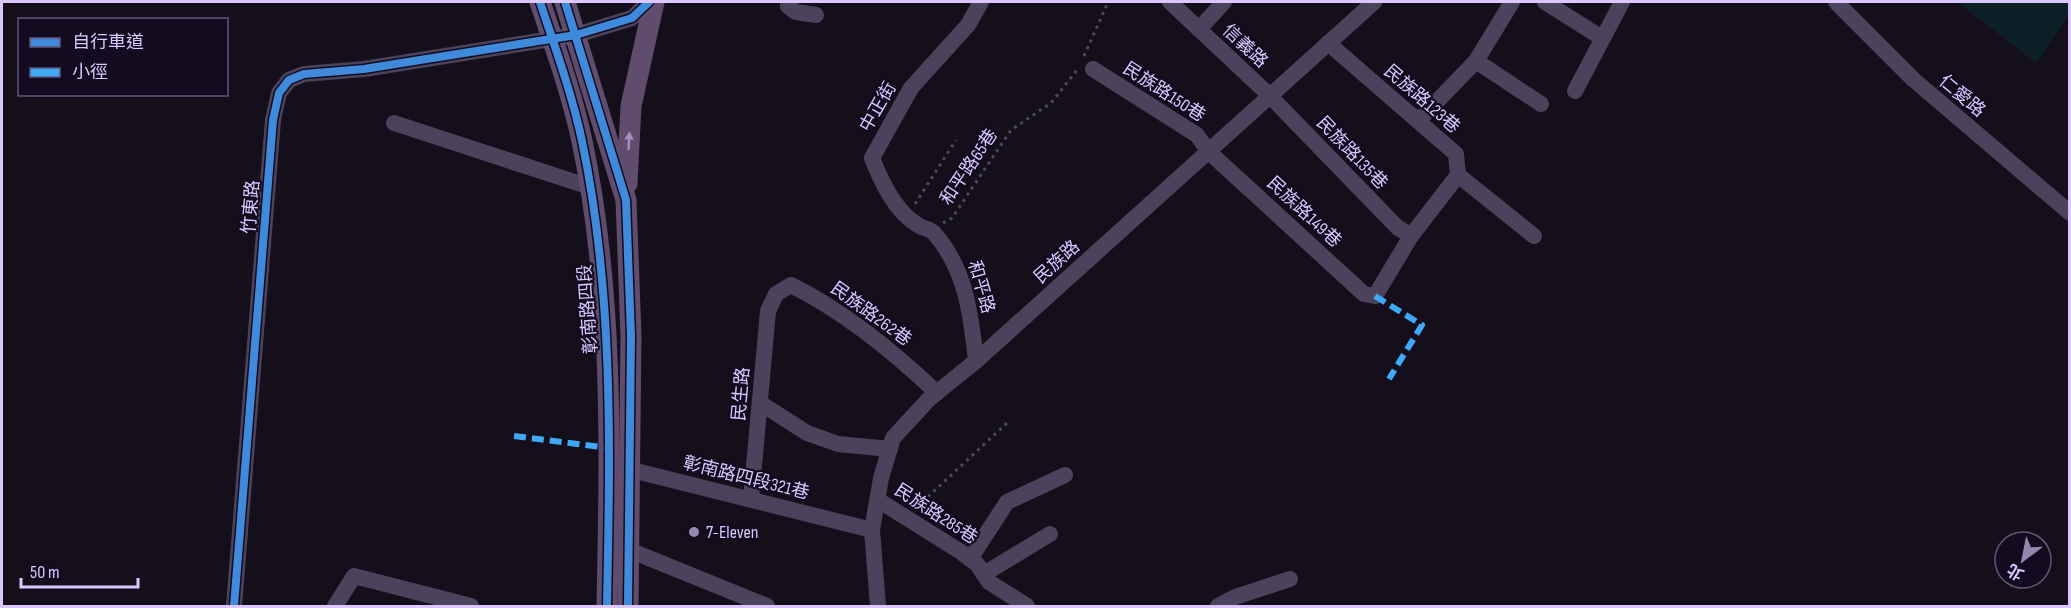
<svg xmlns="http://www.w3.org/2000/svg" width="2071" height="608" font-family="'Sofia Sans Condensed','Noto Sans TC',sans-serif">
<style>
.green{fill:#0e2027}
.lines{fill:none;stroke-linecap:round;stroke-linejoin:round}
.path{stroke:#464c5e;stroke-width:3;stroke-dasharray:3 4.5;stroke-linecap:butt}
.minor{stroke:#4a435b;stroke-width:16}
.major{stroke:#604c6d;stroke-width:21}
.quiet{stroke:#3fa9f5;stroke-width:6;stroke-dasharray:12 6;stroke-linecap:butt}
.cycleway-casing{stroke:#130b1f;stroke-width:11}
.cycleway{stroke:#408adc;stroke-width:8}
.oneway{fill:#a490bd}
.poi-dot{fill:#9687af;stroke:#130b1f;stroke-width:2}
.labels{text-anchor:middle;dominant-baseline:central;stroke-width:4.5;stroke-linejoin:round;paint-order:stroke}
.street-label{font-size:18px;fill:#dcc8ff;stroke:#130b1f}
.poi-label{font-size:18px;fill:#dcc8ff;stroke:#130b1f;text-anchor:start}
</style>
<rect width="100%" height="100%" fill="#140f1a"/>
<!-- green -->
<path class="green" d="M1957 2H2069V14L2036 63Z"/>
<g class="lines">
<!-- path -->
<g class="path">
<path d="M1084 56 1108 2"/>
<path d="M915 204 956 140"/>
<path d="M943 223 952 218 1011 130 1051 103 1077 70"/>
<path d="M917 507 1008 422"/>
</g>
<!-- minor -->
<g class="minor">
<path d="M788 2V6L796 12 816 15"/>
<path d="M1170 2 1268 94 1397 227 1411 236"/>
<path d="M1545 2 1602 38"/>
<path d="M1836 2 1914 80 2070 213"/>
<path d="M1199 29 1224 2"/>
<path d="M1328 43 1456 154 1458 175 1534 236"/>
<path d="M1476 61 1541 104"/>
<path d="M1093 69 1197 135 1209 152 1364 294 1375 296 1411 236 1458 175"/>
<path d="M1575 91 1622 2"/>
<path d="M1418 121 1476 61 1512 2"/>
<path d="M394 123 590 187"/>
<path d="M976 361C971 315 966 269 934 233 929 228 923 229 918 225 895 212 881 181 872 158L911 88 968 25 981 2"/>
<path d="M760 403 807 433 838 444 890 449"/>
<path d="M620 467 872 530"/>
<path d="M751 499 768 311 776 294 791 285C845 312 893 351 937 393"/>
<path d="M878 500 961 552 977 564 989 582 1027 606"/>
<path d="M629 550 767 606"/>
<path d="M970 559 1007 502 1065 475"/>
<path d="M984 574 1050 534"/>
<path d="M234 606 273 120 279 93 289 80 304 74 364 69 576 35 632 18 649 2"/>
<path d="M335 606 354 576 471 606"/>
<path d="M878 606 872 530 881 478 893 438 929 399 976 361 1374 2"/>
<path d="M1218 606 1235 597 1290 579"/>
</g>
<!-- major -->
<g class="major">
<path d="M540 2C555 47 572 94 582 141 614 293 610 451 607 606"/>
<path d="M565 2 626 200 631 336 628 606"/>
<path d="M627 184 631 106 654 2"/>
</g>
<!-- quiet -->
<g class="quiet">
<path d="M1375 296 1422 325 1389 379"/>
<path d="M514 436 609 448"/>
</g>
<defs>
<g id="cycleway">
<path d="M540 2C555 47 572 94 582 141 614 293 610 451 607 606"/>
<path d="M565 2 626 200 631 336 628 606"/>
<path d="M234 606 273 120 279 93 289 80 304 74 364 69 576 35 632 18 649 2"/>
</g>
</defs>
<!-- cycleway casing -->
<use href="#cycleway" class="cycleway-casing"/>
<!-- cycleway -->
<use href="#cycleway" class="cycleway"/>
</g>
<!-- one-way arrows -->
<defs><path id="oneway-solid" d="M-6-.8H1V-3.2L6.5 0L1 3.2V.8H-6Z" transform="scale(1.5)"/></defs>
<use class="oneway" href="#oneway-solid" transform="translate(629 141) rotate(-87)"/>
<!-- markers -->
<circle class="poi-dot" cx="694" cy="532" r="6"/>
<g class="labels">
<!-- street labels -->
<g class="street-label">
<text transform="translate(1245 46) rotate(43)">信義路</text>
<text transform="translate(1164 92) rotate(33)">民族路150巷</text>
<text transform="translate(1962 96) rotate(40)">仁愛路</text>
<text transform="translate(1422 99) rotate(41)">民族路123巷</text>
<text transform="translate(878 107) rotate(-60)">中正街</text>
<text transform="translate(1352 153) rotate(46)">民族路135巷</text>
<text transform="translate(969 167) rotate(-56)">和平路65巷</text>
<text transform="translate(251 207) rotate(-85)">竹東路</text>
<text transform="translate(1304 212) rotate(43)">民族路149巷</text>
<text transform="translate(1057 262) rotate(-42)">民族路</text>
<text transform="translate(981 287) rotate(74)">和平路</text>
<text transform="translate(588 309) rotate(-94)">彰南路四段</text>
<text transform="translate(871 314) rotate(36)">民族路262巷</text>
<text transform="translate(741 394) rotate(-85)">民生路</text>
<text transform="translate(746 478) rotate(14)">彰南路四段321巷</text>
<text transform="translate(936 514) rotate(33)">民族路285巷</text>
</g>
<!-- poi labels -->
<g class="poi-label">
<text x="706" y="532">7-Eleven</text>
</g>
</g>
<!-- border -->
<rect width="2071" height="608" fill="none" stroke="#dcc8ff" stroke-width="6"/>
<!-- legend -->
<rect x="18" y="18" width="210" height="78" fill="#130b1f" stroke="#635779" stroke-width="1.5"/>
<rect x="30" y="38" width="30" height="9" fill="#408adc" stroke="#635779" stroke-width="1.5"/>
<text x="72" y="48" font-size="18" fill="#dcc8ff">自行車道</text>
<rect x="30" y="68" width="30" height="9" fill="#3fa9f5" stroke="#635779" stroke-width="1.5"/>
<text x="72" y="78" font-size="18" fill="#dcc8ff">小徑</text>
<!-- north arrow -->
<g transform="translate(2023 560) rotate(212)"><circle r="28" fill="#130b1f" stroke="#635779" stroke-width="1.5"/>
<path d="M0-4.5L10 22L0 15L-10 22Z" fill="#9687af"/>
<text y="-9" font-size="16" font-weight="bold" text-anchor="middle" fill="#dcc8ff">北</text>
</g>
<!-- scale -->
<path d="M21 578v9h117v-9" fill="none" stroke="#dcc8ff" stroke-width="3"/>
<text x="30" y="578" font-size="18" fill="#dcc8ff" stroke="#130b1f" stroke-width="4.5" paint-order="stroke">50 m</text>
</svg>
